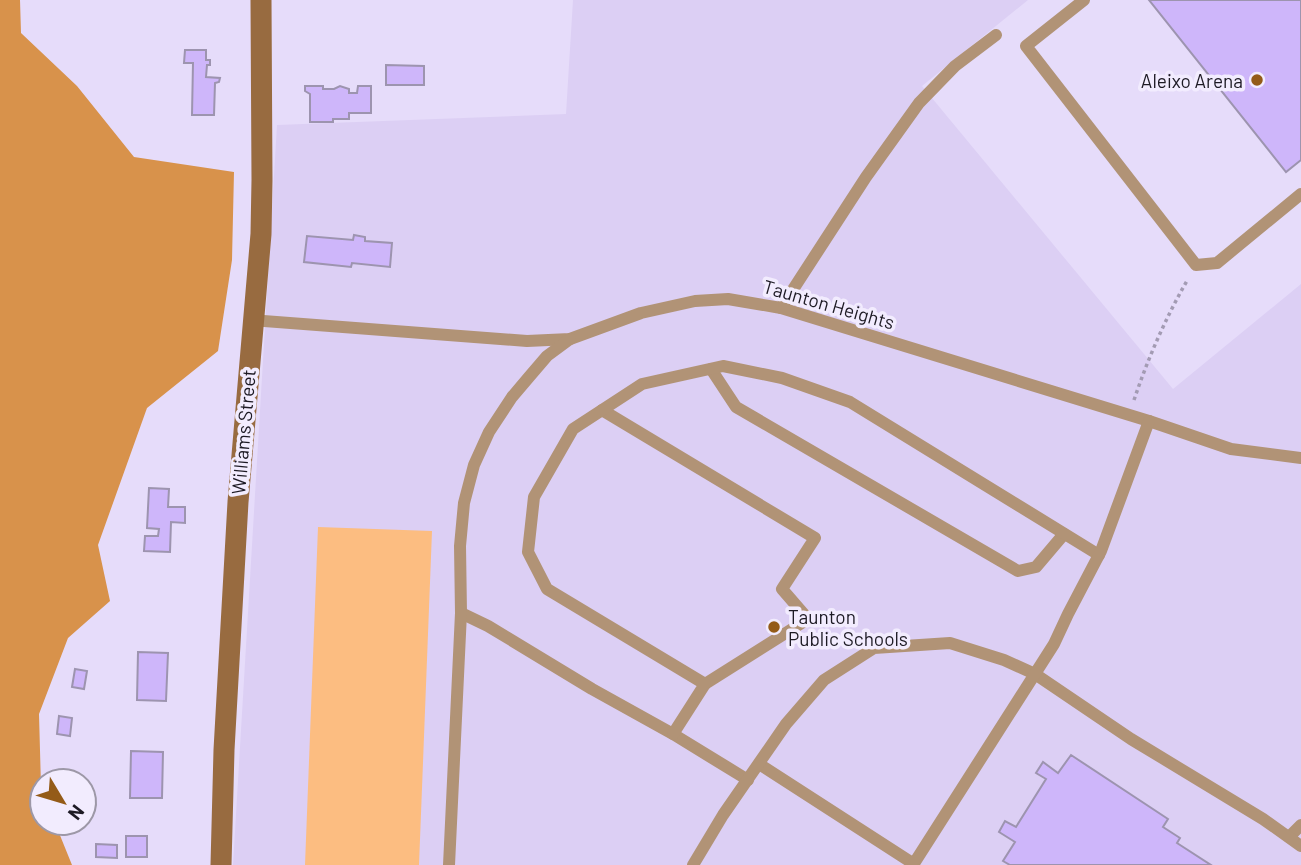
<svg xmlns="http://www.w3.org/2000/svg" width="1301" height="865" font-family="Barlow,sans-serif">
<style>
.built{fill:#dccff4}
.green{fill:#fcbd81}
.forest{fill:#d8924b}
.building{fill:#ceb6fa;stroke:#9d94af;stroke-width:2}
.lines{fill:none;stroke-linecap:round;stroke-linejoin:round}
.path{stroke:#a39bb3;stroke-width:3.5;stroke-dasharray:3.5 3.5;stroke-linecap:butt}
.lane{stroke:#b19376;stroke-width:12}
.secondary{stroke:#986b40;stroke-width:21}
.poi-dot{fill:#945b18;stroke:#f2ecfe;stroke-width:2.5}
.labels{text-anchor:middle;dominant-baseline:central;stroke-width:7;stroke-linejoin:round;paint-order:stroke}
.poi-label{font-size:19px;fill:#1d1a24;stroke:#f2ecfe;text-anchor:end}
.street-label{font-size:19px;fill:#1d1a24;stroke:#f2ecfe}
</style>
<rect width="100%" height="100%" fill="#e6dcfa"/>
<!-- built -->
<path class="built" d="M573 0H1028L922 86 1173 389 1301 284V865H233L277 125 566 114Z"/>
<!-- green -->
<path class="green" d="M318 527 432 531 419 865H305Z"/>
<!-- forest -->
<path class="forest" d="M0 0H20L21 33 77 86 134 157 234 172 232 260 218 351 147 408 98 545 110 601 68 638 39 714 42 823H55L72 865H0Z"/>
<!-- building -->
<g class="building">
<path d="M1149 0H1301V160L1286 172Z"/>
<path d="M185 50H206V60H210V65H207L206 77 220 78 219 82 215 83 214 115H192L193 63H184Z"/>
<path d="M386 65 424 66V85H386Z"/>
<path d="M305 86H323V89H334L340 86 349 89V93H357L358 86H371V113H349V119H333V122H310V94L305 91Z"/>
<path d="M354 235 365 237V241L392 243 390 267 352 263 351 267 304 262 307 236 353 240Z"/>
<path d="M149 488 169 489 168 507H185V523L171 522 170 552 144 551 145 536H158L159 529 147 528Z"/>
<path d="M138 652 168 653 166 701 137 700Z"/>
<path d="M75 669 87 671 84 689 72 687Z"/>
<path d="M59 716 72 718 70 736 57 734Z"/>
<path d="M131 751 163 752 162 798H130Z"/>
<path d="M1071 755 1168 819 1163 827 1180 838 1177 843 1211 865H1010L1003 861 1015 842 999 832 1005 821 1016 827 1046 779 1036 773 1043 762 1058 773Z"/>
<rect x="126" y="836" width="21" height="21"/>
<path d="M96 844 117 845V858L96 857Z"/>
</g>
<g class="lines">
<!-- path -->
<path class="path" d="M1134 400C1148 358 1166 317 1188 279"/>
<!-- lane -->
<g class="lane">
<path d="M1084 0 1026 46 1196 265 1217 263 1301 194"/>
<path d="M781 308 866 177 919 103 955 66 996 35"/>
<path d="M252 320 527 341 570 339 641 313 695 301 728 299 781 308 1149 421 1231 449 1301 458"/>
<path d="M711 369 736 407 1018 571 1036 567 1064 534"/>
<path d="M602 410 815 538 782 589 808 619 705 684"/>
<path d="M461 613 488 626 592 689 673 734 748 780"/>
<path d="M673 734 705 684 547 589 528 552 534 497 573 429 642 384 723 366 782 378 850 402 1099 555"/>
<path d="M759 764 914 864"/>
<path d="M1289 837 1301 825"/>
<path d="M449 865 461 613 460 546 464 503 474 465 489 432 512 397 529 377 547 356 570 339"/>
<path d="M693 865 723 815 786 724 824 680 874 648 950 643 1004 660 1035 674 1131 739 1263 819 1301 846"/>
<path d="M913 865 1054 644 1068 614 1101 551 1149 421"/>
</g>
<!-- secondary -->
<path class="secondary" d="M221 865 224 750 238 502 261 234 262 180 261 0"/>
</g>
<!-- markers -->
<g class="poi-dot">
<circle cx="1257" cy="80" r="7"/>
<circle cx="774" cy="627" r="7"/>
</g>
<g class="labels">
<!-- poi labels -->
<g class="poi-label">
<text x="1243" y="80">Aleixo Arena</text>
<text x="788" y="616" text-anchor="start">Taunton<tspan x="788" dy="22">Public Schools</tspan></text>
</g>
<!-- street labels -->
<g class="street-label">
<text transform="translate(829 304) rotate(16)">Taunton Heights</text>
<text transform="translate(243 432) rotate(-85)">Williams Street</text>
</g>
</g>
<!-- north arrow -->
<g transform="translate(63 802) rotate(128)"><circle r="33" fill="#f2ecfe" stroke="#9d98a7" stroke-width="2"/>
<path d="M0-5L12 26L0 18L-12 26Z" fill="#945b18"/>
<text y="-10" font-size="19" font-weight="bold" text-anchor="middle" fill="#1d1a24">N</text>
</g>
</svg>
